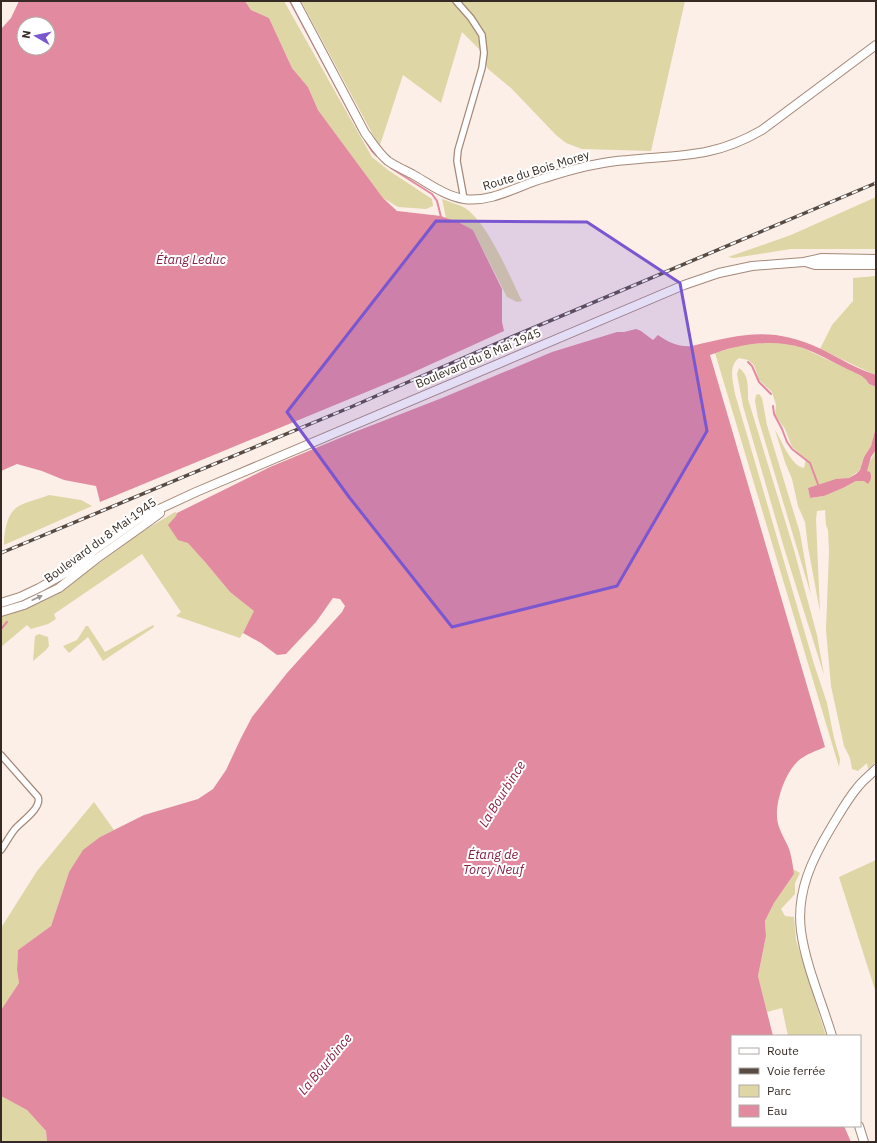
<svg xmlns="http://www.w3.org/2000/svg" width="877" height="1143" font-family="'IBM Plex Sans',sans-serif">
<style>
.green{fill:#ded6a5}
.water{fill:#e28ba0;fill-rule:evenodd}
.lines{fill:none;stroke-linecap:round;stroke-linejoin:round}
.stream{stroke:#e28ba0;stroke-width:2}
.street-casing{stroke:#a48979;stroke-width:8}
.secondary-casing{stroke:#a48979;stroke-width:10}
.street{stroke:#fff;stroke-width:5.5}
.secondary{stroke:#fff;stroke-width:8}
.rail-casing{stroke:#574b44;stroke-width:3.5}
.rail{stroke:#fff;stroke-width:2;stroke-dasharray:6;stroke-linecap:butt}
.oneway{fill:#9a9592}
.marked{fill:#7a57d1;fill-opacity:0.2;stroke:#7a57d1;stroke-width:3;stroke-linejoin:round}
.labels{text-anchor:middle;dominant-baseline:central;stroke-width:4;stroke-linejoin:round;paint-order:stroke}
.street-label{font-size:12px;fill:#362b24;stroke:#fff}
.water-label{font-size:13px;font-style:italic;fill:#872245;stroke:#fff}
</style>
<rect width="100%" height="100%" fill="#fcefe8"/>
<!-- green -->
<g class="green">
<path d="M245 1H284L372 157 388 170 432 199 433 206 426 209 398 207 383 198 318 110 308 87 292 68 269 18 251 10Z"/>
<path d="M301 1H685L651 151 582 149 566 143 556 135 511 88 488 69 479 49 462 32 441 103 403 75 380 145 373 135Z"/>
<path d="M876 197V249H791L734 258 728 257 791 235Z"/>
<path d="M442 199C449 202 458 204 465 208 488 223 509 275 522 301L517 302 507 297 473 230 460 223 446 218Z"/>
<path d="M876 276V375H875L820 349 832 325 853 301V278Z"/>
<path d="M765 343H785L803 348 860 375 868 379 869 384 876 387V427L871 446 864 457 860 470 849 478 842 479 808 488 810 498 824 496 843 488 856 481H864L868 465 876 450V762L868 769 867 763 858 771 852 769 850 758 844 746 831 686 826 630 829 551 828 530 826 525 825 510 817 511 816 519 820 612 808 547 805 522 798 506 792 479 785 462 775 430C782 441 791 466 804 468L806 459 792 447 785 429 775 415 776 405 772 392 759 380 754 365 748 360 739 358C728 366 733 382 735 394L814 664 827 703 834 738 840 759 839 767 715 353 746 344Z"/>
<path d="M739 368C749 375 748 387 748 399L794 550 817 635 824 675 785 551 743 406 737 374Z"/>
<path d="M759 394 762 398 767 425 800 533 811 595 758 418 755 401 756 395Z"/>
<path d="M49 495 81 500 92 506 4 545C4 532 7 512 19 506 28 501 39 499 49 495Z"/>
<path d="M175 512 177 513 176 516 188 542 205 562 230 592 255 611 240 638 176 616 181 612 142 554 54 614 56 619 48 624 31 629 27 625 1 647V617L37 604 56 595 140 533Z"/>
<path d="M153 625 154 627 103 661 88 637 69 653 63 646 77 640 86 626H88L105 652Z"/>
<path d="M39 634 48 637 49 646 46 650 33 661 35 636Z"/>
<path d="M94 802 114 830 100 837 69 872 51 926 18 950 17 970 19 983 1 1010V928L37 871Z"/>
<path d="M876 860V993L839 877Z"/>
<path d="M793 869 800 873 795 883V894L781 909 785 916 794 917 796 940 826 1036H788L782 1008 767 1012 758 976 766 936 765 921 774 903 794 874Z"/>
<path d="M1 1096 27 1110 46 1131 47 1142H1Z"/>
</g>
<!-- water -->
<g class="water">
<path d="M19 1H245L251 10 269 18 292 68 308 87 318 110 383 198 397 211 441 216 460 223 473 230 502 289V322L504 331 405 376 100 502 96 486 64 480 42 471 17 464 1 471V29L11 18ZM24 24H48V48H24Z"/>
<path d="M636 329 641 331 653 340 658 335C669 343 679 347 692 346 742 334 772 326 821 349 839 358 857 369 876 375V387L869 384C865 375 854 373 845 368 831 361 817 353 803 348 773 338 739 344 710 355L825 747C816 751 806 754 798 761 784 774 772 809 779 827 782 836 788 844 790 852 792 859 793 867 794 874L774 903 765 921 766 936 758 976 773 1036H732V1126H844L851 1142H47L46 1131 27 1110 1 1096V1010L19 983 17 970 18 950 51 926 69 872 83 850 100 837 144 815 198 799 213 789 226 770 241 738 252 717 287 673 342 612 345 606 340 599 333 598 316 622 286 654 277 655 261 643 243 633 254 611 230 592 205 562 188 543 178 540 168 525 176 516 177 513 270 467 352 433 442 398 552 352 617 332H624Z"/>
<path d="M876 427V450L871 457 867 471 870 472C872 477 871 480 868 484L864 481H856L843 488 824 496 810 498 808 488 836 479 849 478 856 474 860 470 864 457 871 446Z"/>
</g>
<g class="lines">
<!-- stream -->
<g class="stream">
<path d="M290 1 359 130"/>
<path d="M365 140 372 151 377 156"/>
<path d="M391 168 432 194 437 201 441 217"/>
<path d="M748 362 752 366 759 382 771 394"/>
<path d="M773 406 774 414 782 429 787 442 792 449 810 463 819 487"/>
<path d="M1 629 7 622"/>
</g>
<defs>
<g id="street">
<path d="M456 1 471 18 482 35 484 53 482 68 458 150 457 161 464 199"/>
<path d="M1 755 38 797C42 808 22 821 15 829 10 835 6 843 1 850"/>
</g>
<g id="secondary">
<path d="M295 1 365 133C372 142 378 153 388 161 395 166 404 170 412 174 428 183 445 196 464 199 492 203 519 185 545 178 572 169 599 162 628 160 680 155 714 158 762 130L876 45"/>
<path d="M805 262 815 265H876"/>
<path d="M1 603 20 597 39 588 69 571 96 549 140 518 196 492 684 285 719 273 752 266 804 262 822 258 876 259"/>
<path d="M1 612 24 605 59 588 96 559 148 522 160 513"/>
<path d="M832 1036C822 1002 806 967 801 931 796 892 812 859 832 826 840 813 847 800 857 788 862 781 870 775 876 769"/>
<path d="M859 1126 864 1142"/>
</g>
</defs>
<!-- street casing -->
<use href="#street" class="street-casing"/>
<!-- secondary casing -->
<use href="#secondary" class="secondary-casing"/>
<!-- street -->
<use href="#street" class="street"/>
<!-- secondary -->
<use href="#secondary" class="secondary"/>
<defs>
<path id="rail" d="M1 553 351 407 495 344 876 183"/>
</defs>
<!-- rail casing -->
<use href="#rail" class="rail-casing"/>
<!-- rail -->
<use href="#rail" class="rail"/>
</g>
<!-- one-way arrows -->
<defs><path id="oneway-solid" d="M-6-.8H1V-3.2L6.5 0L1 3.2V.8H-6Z"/></defs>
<use class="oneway" href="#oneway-solid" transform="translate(37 598) rotate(-25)"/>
<!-- marked area -->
<path class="marked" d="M436 221 587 222 680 283 707 431 617 586 452 627 349 497 287 412Z"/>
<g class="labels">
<!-- street labels -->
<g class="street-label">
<text transform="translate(536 170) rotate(-17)">Route du Bois Morey</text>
<text transform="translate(478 358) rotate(-23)">Boulevard du 8 Mai 1945</text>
<text transform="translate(100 540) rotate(-36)">Boulevard du 8 Mai 1945</text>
</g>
<!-- water labels -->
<g class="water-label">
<text x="191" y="259">Étang Leduc</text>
<text transform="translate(502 794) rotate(-58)">La Bourbince</text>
<text x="493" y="854">Étang de<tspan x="493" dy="15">Torcy Neuf</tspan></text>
<text transform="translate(325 1064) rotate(-50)">La Bourbince</text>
</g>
</g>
<!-- border -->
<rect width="877" height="1143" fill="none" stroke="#362b24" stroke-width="4"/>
<!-- legend -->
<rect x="731" y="1035" width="130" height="92" fill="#ffffff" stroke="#afaaa7"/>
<rect x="739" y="1048" width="20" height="6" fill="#ffffff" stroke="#afaaa7"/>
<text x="767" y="1055" font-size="12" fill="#362b24">Route</text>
<rect x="739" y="1068" width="20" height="6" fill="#574b44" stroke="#afaaa7"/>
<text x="767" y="1075" font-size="12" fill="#362b24">Voie ferrée</text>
<rect x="739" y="1085" width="20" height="12" fill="#ded6a5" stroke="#afaaa7"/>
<text x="767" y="1095" font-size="12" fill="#362b24">Parc</text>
<rect x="739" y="1105" width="20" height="12" fill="#e28ba0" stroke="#afaaa7"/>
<text x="767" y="1115" font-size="12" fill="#362b24">Eau</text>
<!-- north arrow -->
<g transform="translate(36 36) rotate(279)"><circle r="19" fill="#ffffff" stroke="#afaaa7"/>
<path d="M0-3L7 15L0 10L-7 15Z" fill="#7a57d1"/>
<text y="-6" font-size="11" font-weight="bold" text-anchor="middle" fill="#362b24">N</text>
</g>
</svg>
